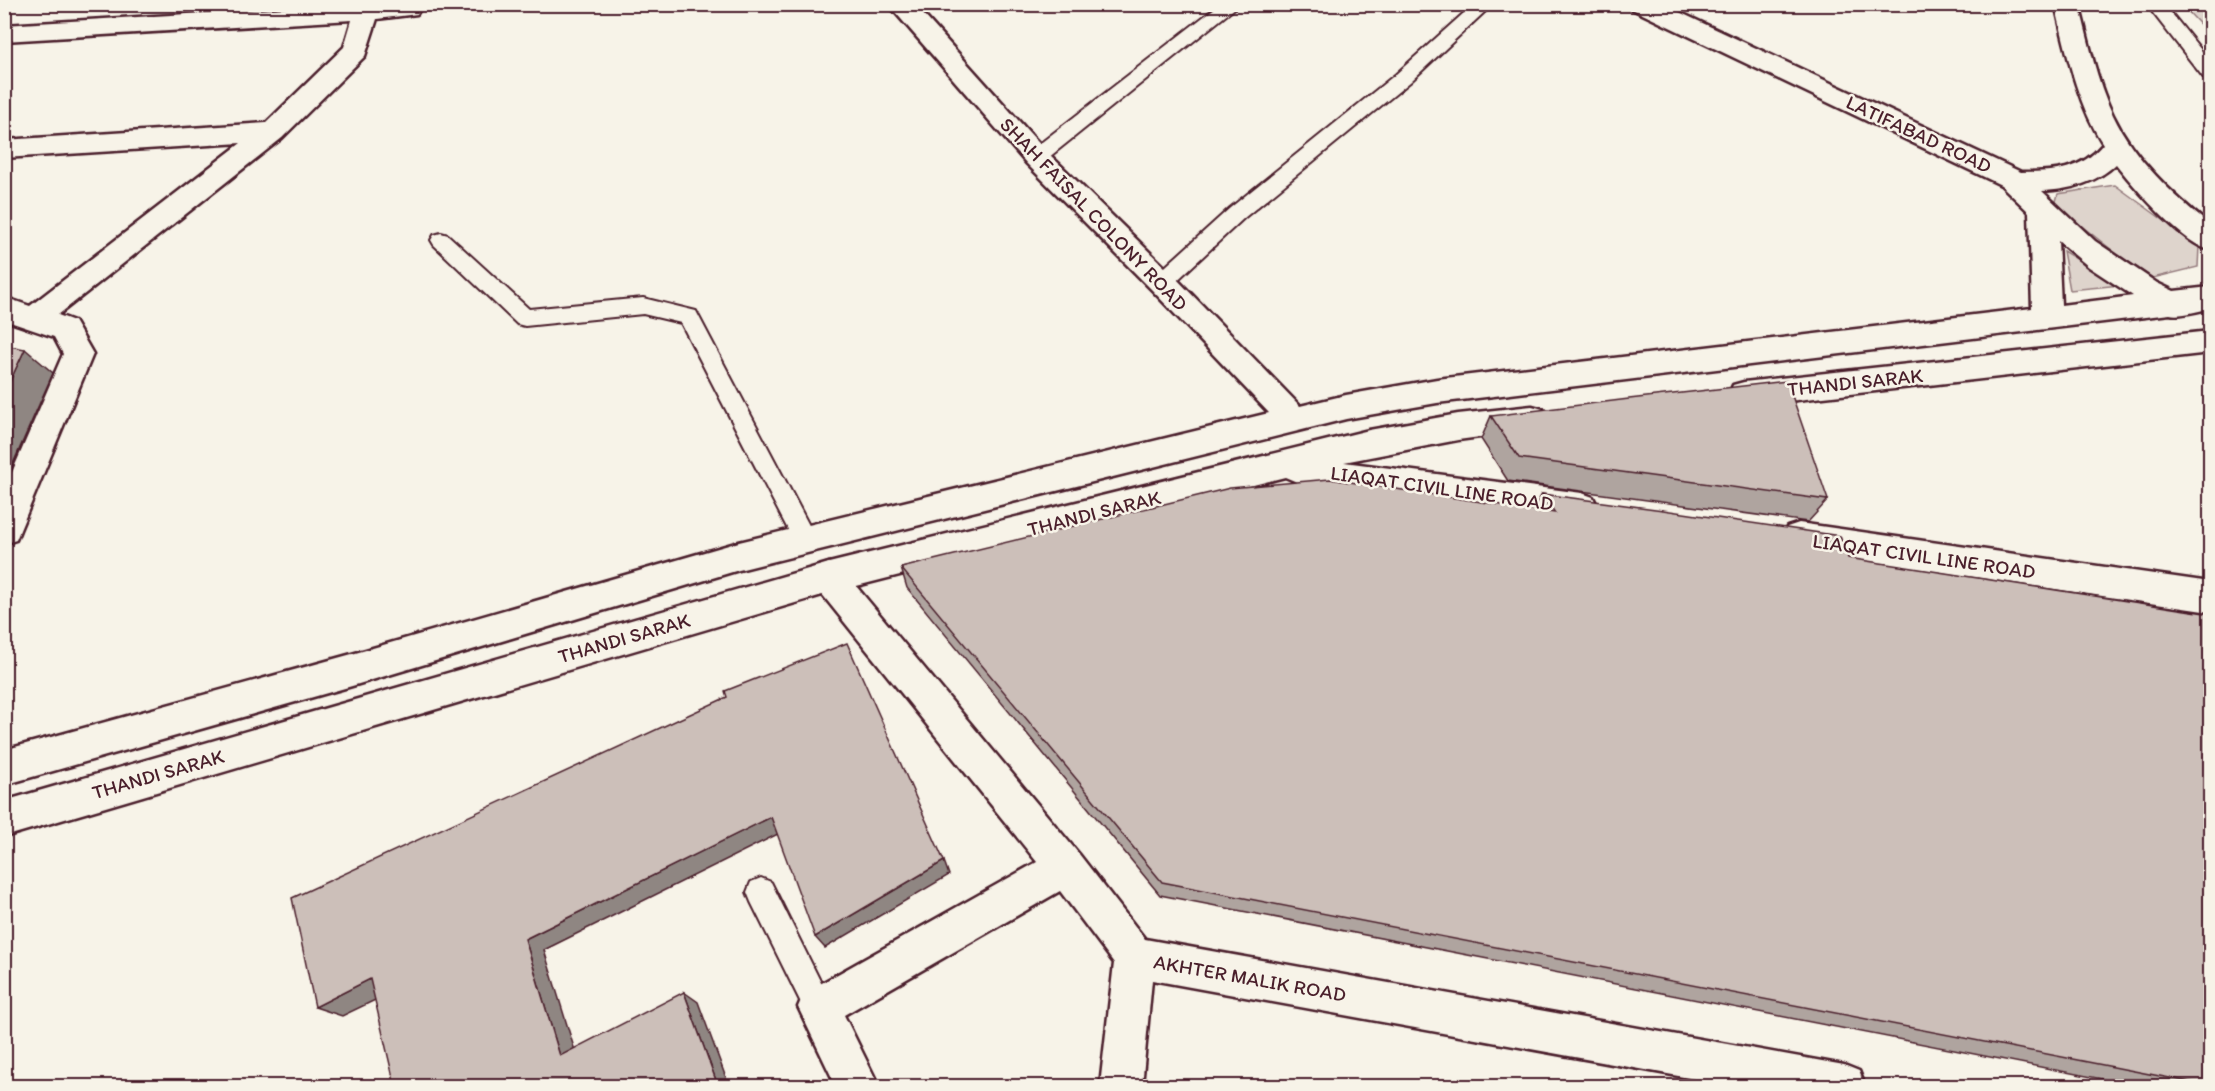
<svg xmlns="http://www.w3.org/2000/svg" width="2215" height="1091" font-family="Itim,sans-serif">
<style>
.green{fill:#ded4cc;stroke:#947a7c;stroke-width:1.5}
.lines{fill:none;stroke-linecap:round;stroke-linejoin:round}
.lane-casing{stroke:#4a1f2b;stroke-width:4}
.street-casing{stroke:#4a1f2b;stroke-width:5}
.secondary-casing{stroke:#4a1f2b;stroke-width:5}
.lane{fill:#f7f3e8;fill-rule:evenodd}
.street{fill:#f7f3e8;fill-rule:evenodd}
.secondary{fill:#f7f3e8;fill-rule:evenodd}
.wall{fill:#afa49f;stroke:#4a1f2b;stroke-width:1.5}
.shaded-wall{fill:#8f8682;stroke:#4a1f2b;stroke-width:1.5}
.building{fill:#ccbfb9;stroke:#4a1f2b;stroke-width:1.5}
.labels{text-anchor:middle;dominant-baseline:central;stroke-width:5;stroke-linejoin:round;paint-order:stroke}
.street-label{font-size:20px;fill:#4a1f2b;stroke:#f7f3e8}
</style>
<rect width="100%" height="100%" fill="#f7f3e8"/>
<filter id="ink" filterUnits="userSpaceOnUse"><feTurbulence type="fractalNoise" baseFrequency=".0167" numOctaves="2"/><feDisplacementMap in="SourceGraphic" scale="12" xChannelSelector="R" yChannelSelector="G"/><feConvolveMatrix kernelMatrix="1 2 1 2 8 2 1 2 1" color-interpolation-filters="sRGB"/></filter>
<g filter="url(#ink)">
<!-- green -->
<g class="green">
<path d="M2182 5H2210V35Z"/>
<path d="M2115 185 2199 246 2198 267 2153 278 2117 254 2055 205 2058 194Z"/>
<path d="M2063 251 2121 285 2070 290Z"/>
</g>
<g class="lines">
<defs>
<g id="lane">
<path d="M1220 4H1240L1043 162 1036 164 1029 162 1026 157 1029 152Z"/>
<path d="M1474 4H1493L1410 82 1244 218 1169 288 1162 290 1155 288 1152 282 1155 276 1230 208 1396 74Z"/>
<path d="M2146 4H2164L2210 61V79L2203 77Z"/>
<path d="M441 233 448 235 529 309 643 298 696 311 813 533 817 540 813 547 805 550 797 547 681 323 643 314 525 326 517 324 434 245 431 240 434 235Z"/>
<path d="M761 878 771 882 828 997 833 1007 828 1017 818 1022 808 1017 751 902 747 892 751 882Z"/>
</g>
<g id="street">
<path d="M354 4H417L420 9 417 14 377 19 365 56 282 138 58 315 74 321 93 354 20 530 16 540 4 544V491L63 354 54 337 4 320V297L30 306 241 143 4 158V140L266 123 344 47 352 20 4 41V25Z"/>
<path d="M829 563 841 568 1079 854 1145 939 1844 1065 1859 1071 1865 1086H1733L1152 980 1142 1086H1100L1114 963 1060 891 844 1015 879 1086H836L798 1007 804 993 1037 862 817 588 812 578 817 568Z"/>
</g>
<g id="secondary">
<path d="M888 4H914L1045 150 1172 274 1300 406 1346 395 1437 379 2032 308 2029 212 2001 185 1632 9 1629 4H1662L2021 172C2053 172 2081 171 2103 144 2076 101 2067 53 2055 4H2079C2089 42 2096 80 2113 115 2134 159 2173 195 2210 225V250C2183 244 2134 187 2116 164 2096 183 2070 190 2042 191L2095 241 2157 283 2174 291 2210 287V309C2199 310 2180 317 2170 314L1437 403 1346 419 739 570 352 686 4 785V750L352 654 739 542 1269 413 1152 290 1027 164ZM2058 241 2089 267 2133 296 2061 305Z"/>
<path d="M2210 331V353L1744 406 1733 403 1729 394 1733 385 1744 382Z"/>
<path d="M1532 406 1543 409 1547 418 1543 427 1532 430 1458 440 1344 462 1582 493 1593 497 1598 507 1593 517 1582 521 1297 482 1285 477 829 593 4 837V801L829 563 1369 430 1458 414Z"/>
<path d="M1799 523 2210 582V612L1799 551 1787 547 1783 537 1787 527Z"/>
</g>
</defs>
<!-- lane casing -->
<use href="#lane" class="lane-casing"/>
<!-- street casing -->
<use href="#street" class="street-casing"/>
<!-- secondary casing -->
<use href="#secondary" class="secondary-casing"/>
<!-- lane -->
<use href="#lane" class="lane"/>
<!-- street -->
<use href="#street" class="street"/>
<!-- secondary -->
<use href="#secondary" class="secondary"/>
</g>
<!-- wall -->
<g class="wall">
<path d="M1491 416 1828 500 1808 522 1508 481 1481 439Z"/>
<path d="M1542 494 1848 558 2211 1086H2138L1160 895 907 588 901 568 1533 510Z"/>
</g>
<!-- shaded-wall -->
<g class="shaded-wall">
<path d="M25 349 53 373 4 484V394Z"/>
<path d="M771 817 782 832 544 950 579 1064 560 1056 525 939Z"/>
<path d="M944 861 949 875 825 948 815 937Z"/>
<path d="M370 979 396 990 342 1016 315 1007Z"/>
<path d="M684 992 698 1002 729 1086H718Z"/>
</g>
<!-- building -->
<g class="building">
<path d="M4 345 25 349 4 394Z"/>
<path d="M1787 381 1828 500 1519 458 1491 416 1629 399Z"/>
<path d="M1330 479 1555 513 1542 494 1663 510 1840 536 1848 558 2211 614V1086L1162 882 901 568 1230 488Z"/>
<path d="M847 643 944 861 815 937 771 817 525 939 560 1056 684 992 718 1086H395L370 979 315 1007 292 898 727 697 725 691Z"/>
</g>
</g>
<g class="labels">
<!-- street labels -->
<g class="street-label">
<text transform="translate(1919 134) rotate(25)">LATIFABAD ROAD</text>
<text transform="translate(1094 214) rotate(46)">SHAH FAISAL COLONY ROAD</text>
<text transform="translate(1855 382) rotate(-6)">THANDI SARAK</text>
<text transform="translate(1442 488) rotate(8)">LIAQAT CIVIL LINE ROAD</text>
<text transform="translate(1094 513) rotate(-14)">THANDI SARAK</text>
<text transform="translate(1924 556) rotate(8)">LIAQAT CIVIL LINE ROAD</text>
<text transform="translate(624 638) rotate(-16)">THANDI SARAK</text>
<text transform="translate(158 774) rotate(-16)">THANDI SARAK</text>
<text transform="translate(1250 978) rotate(10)">AKHTER MALIK ROAD</text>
</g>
</g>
<!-- margin -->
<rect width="2215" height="1091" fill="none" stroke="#f7f3e8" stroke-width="24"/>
<rect x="12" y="12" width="2191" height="1067" fill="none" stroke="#4a1f2b" stroke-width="2" filter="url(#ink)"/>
</svg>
